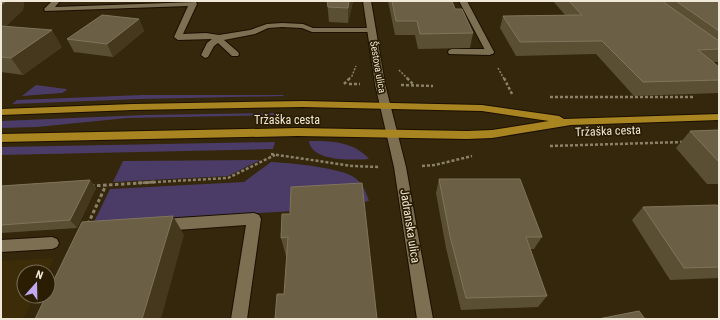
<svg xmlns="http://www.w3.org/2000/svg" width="720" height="320" font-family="'Roboto Condensed',sans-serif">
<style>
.built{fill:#3c2c07}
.green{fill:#4a3c66}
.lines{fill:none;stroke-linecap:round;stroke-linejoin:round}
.service-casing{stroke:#1b0f00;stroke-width:2}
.minor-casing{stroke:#1b0f00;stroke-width:2}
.tertiary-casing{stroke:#1b0f00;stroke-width:2}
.primary-casing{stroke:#1b0f00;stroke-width:2}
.path-far2{stroke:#8b806a;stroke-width:1.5;stroke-dasharray:2 1.5;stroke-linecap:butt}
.path-far1{stroke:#8b806a;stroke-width:2.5;stroke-dasharray:3 2;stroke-linecap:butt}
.path{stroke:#8b806a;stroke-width:3;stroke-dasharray:3.5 2.5;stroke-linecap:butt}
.service{fill:#7d6f52;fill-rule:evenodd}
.minor{fill:#7d6f52;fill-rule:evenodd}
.tertiary{fill:#7d6f52;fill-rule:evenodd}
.primary{fill:#a98522;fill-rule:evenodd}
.wall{fill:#5b4f33}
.shaded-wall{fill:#45381c}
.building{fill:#6b5f45;stroke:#80745c}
.labels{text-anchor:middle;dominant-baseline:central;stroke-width:3.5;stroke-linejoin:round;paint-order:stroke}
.far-street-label{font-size:10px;fill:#f0e8d8;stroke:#2a1d02}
.street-label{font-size:12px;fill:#f0e8d8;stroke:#2a1d02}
</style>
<rect width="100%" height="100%" fill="#34270b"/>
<!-- built -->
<path class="built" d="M54 258 47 272H24V296H35L23 319H1V261Z"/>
<!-- green -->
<g class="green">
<path d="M36 85 66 89 67 90 62 93 22 96Z"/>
<path d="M142 95H283L284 96 140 99 12 104 17 100Z"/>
<path d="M281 113V115L127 118 37 127 1 128V121L145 115Z"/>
<path d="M309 141C331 141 353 141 369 159 353 160 311 162 309 141Z"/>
<path d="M275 142 273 149 1 155V147Z"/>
<path d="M260 160 228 176 113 182 123 161Z"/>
<path d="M271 162C291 163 335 167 352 176 362 181 366 192 369 201L294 211 94 222 110 189 244 182Z"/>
</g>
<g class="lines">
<defs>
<g id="service">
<path d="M52 1H60L55 7 196 2 197 4 183 34 206 33 219 35 250 30 267 24 282 23 303 24 313 28H372L376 30 372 32H312L302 28 282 27 268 28 255 34 224 40 238 52 239 54 238 56H232L218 43 214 46 208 57 205 58 201 55 207 43 212 39 178 40 174 37 188 6 45 11 44 9Z"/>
<path d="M452 49H490L494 52 490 55 449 54 448 52 449 50Z"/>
<path d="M254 213 259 215 261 219 247 319H231L246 225 163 231 158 229 156 225 158 221 163 219Z"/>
<path d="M52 237 57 239 59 243 57 247 52 249 1 252V240Z"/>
</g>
<path id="minor" d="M459 1H467L494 52 493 54H487L486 52Z"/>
<path id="tertiary" d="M363 1H371L385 84 406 167 433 319H417L394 167 375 84Z"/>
<path id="primary" d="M303 101 482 105 559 116 564 119 719 114V120L571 125 492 138 467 139 298 136 1 142V134L298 128 467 131 492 130 549 121 482 111 303 107 133 110 1 115V109L133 104Z"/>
</defs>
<!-- service casing -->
<use href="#service" class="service-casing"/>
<!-- minor casing -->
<use href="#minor" class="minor-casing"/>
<!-- tertiary casing -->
<use href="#tertiary" class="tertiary-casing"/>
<!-- primary casing -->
<use href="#primary" class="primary-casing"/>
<!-- path-far2 -->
<g class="path-far2">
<path d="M498 68 504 79"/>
<path d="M399 70 408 79"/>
<path d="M349 79 352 76 356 66"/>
</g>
<!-- path-far1 -->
<g class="path-far1">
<path d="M407 78 414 85"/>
<path d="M504 78 512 94"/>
<path d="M344 84 350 78"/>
<path d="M349 84H360"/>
<path d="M401 85 433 86"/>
<path d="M550 97H695"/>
<path d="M550 146 683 142"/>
<path d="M271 154 352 166 379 167"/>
<path d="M422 166 435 165 472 156"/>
<path d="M138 183 228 178 275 155"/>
</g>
<!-- path -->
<g class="path">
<path d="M91 186 155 182"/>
<path d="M88 224 106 185"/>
</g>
<!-- service -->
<use href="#service" class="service"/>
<!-- minor -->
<use href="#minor" class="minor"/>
<!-- tertiary -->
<use href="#tertiary" class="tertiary"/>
<!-- primary -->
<use href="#primary" class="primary"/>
</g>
<!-- wall -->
<g class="wall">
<path d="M1 1H24L23 10 6 26 62 47 23 75 1 72Z"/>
<path d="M327 1H353L348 23 329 22Z"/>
<path d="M388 1H452L455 9 473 33 470 48 418 49 415 35H395Z"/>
<path d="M553 1H719V62H713L719 67V93L634 96 596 54 516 56 500 28 503 16 565 15Z"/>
<path d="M139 19 144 31 113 57 74 52 67 39Z"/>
<path d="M719 130V184H707L676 148 690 131Z"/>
<path d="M439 179 542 237 534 249H530L547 296 538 307 461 310 446 248 436 193Z"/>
<path d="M90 180 96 188 77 228 1 233V186Z"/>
<path d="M643 207H719V278L670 280 632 220Z"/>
<path d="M282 214 377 319 284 294 287 256H286L281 238Z"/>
</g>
<!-- shaded-wall -->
<g class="shaded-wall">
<path d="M6 1H24L23 10 1 31V5Z"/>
<path d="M349 1H353L348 23V8Z"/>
<path d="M139 19 144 31 113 57 107 44Z"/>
<path d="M52 30 62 47 23 75 11 58Z"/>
<path d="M90 180 96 188 77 228 70 220Z"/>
<path d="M173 216 184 235 161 319H142Z"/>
</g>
<!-- building -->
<g class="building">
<path d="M1 1H6L1 5Z"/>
<path d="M327 1H349L348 8 328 7Z"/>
<path d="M392 1H452L455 9H462L473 33 420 34 417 21H396Z"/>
<path d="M569 1H662L719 41V49L698 50 719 67V80L643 82 602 41 520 42 503 16 582 15Z"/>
<path d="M676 1H719V31Z"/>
<path d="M102 15 139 19 107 44 67 39Z"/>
<path d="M1 26 52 30 11 58 1 57Z"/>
<path d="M719 130V162L690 131Z"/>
<path d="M439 179H520L542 237H526L547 296 466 298 450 236Z"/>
<path d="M90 180 70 220 1 225V186Z"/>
<path d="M362 183 377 319H275L277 294H284L288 237 281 238 282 214H290L291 187Z"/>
<path d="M717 205 719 207V267L684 268 643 207Z"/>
<path d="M173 216 142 319H35L46 296H48V292L82 222Z"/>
<path d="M639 311 645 319H598Z"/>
</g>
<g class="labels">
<!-- far-street labels -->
<g class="far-street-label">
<text transform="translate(378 67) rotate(80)">Šestova ulica</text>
</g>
<!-- street labels -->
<g class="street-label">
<text x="287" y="120">Tržaška cesta</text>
<text transform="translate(608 131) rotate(-2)">Tržaška cesta</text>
<text transform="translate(410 226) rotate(81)">Jadranska ulica</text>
</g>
</g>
<!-- border -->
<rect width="720" height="320" fill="none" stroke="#f0e8d8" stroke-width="4"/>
<!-- north arrow -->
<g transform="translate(36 284) rotate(20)"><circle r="19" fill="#2a1d02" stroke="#796e58"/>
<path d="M0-3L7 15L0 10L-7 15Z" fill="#c0a8f3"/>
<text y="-6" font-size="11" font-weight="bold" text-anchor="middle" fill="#f0e8d8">N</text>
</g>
</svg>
